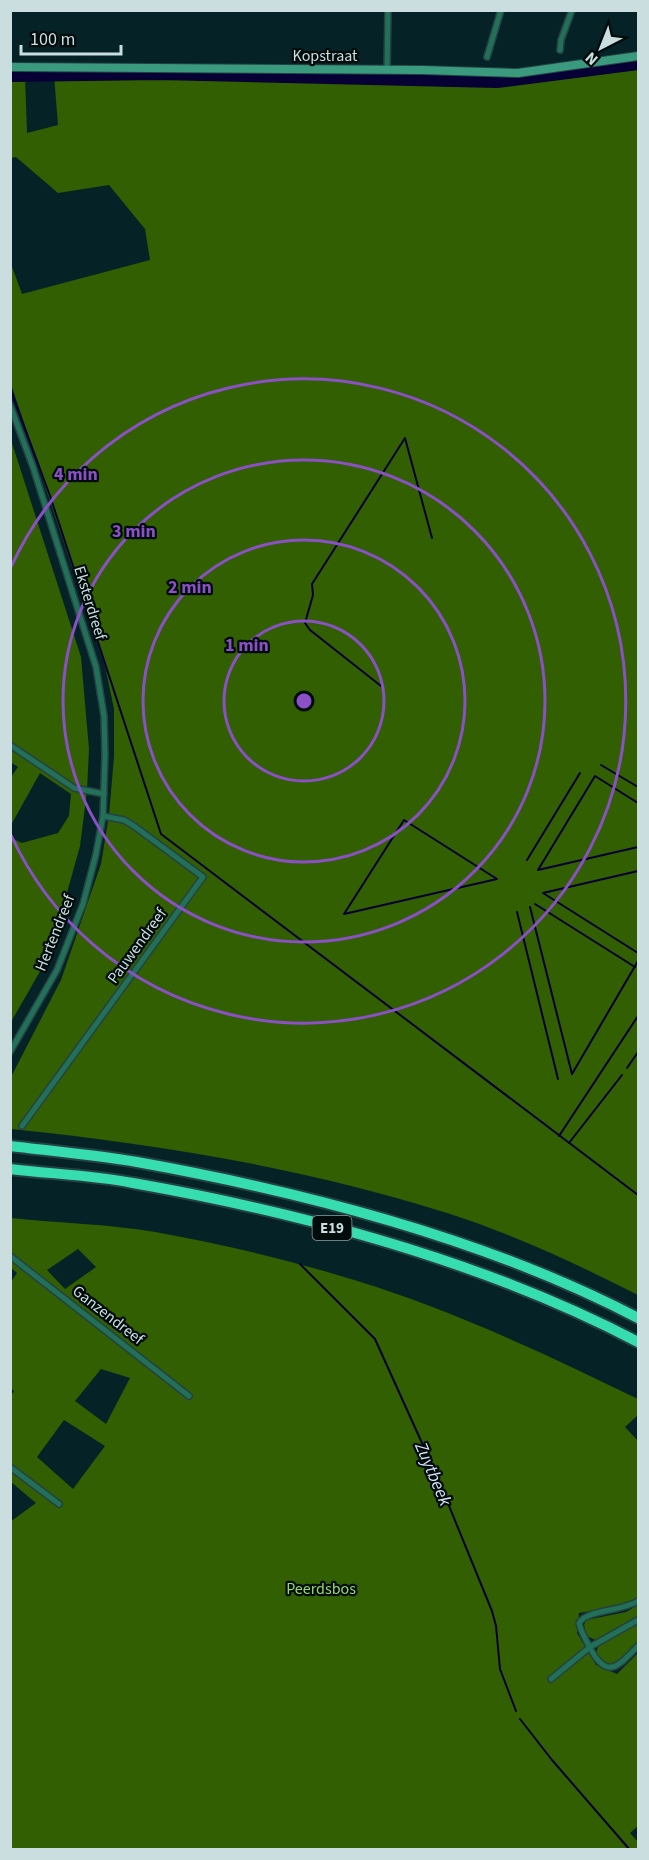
<svg xmlns="http://www.w3.org/2000/svg" width="649" height="1860" font-family="'Source Sans 3',sans-serif">
<style>
.forest{fill:#315f01;fill-rule:evenodd}
.lines{fill:none;stroke-linecap:round;stroke-linejoin:round}
.stream{stroke:#060034;stroke-width:2}
.river{stroke:#060034;stroke-width:12}
.street-casing{stroke:#254144;stroke-width:8}
.secondary-casing{stroke:#254144;stroke-width:10}
.highway-casing{stroke:#254144;stroke-width:14}
.street{stroke:#237059;stroke-width:5}
.secondary{stroke:#3a9a7d;stroke-width:8}
.highway{stroke:#36ddaf;stroke-width:10}
.ring{fill:none;stroke:#8b50c6;stroke-width:3}
.labels{text-anchor:middle;dominant-baseline:central;stroke-width:4.5;stroke-linejoin:round;paint-order:stroke}
.shield{fill:#000b0c;stroke:#8d9fa0;stroke-width:1.5}
.shield-label{font-size:15px;font-weight:bold;fill:#cadee0}
.street-label{font-size:16px;fill:#cadee0;stroke:#000b0c}
.park-label{font-size:16px;fill:#97d96d;stroke:#000b0c}
.water-label{font-size:18px;font-style:italic;fill:#d8def4;stroke:#000b0c}
.centre{fill:#8b50c6;stroke:#000b0c;stroke-width:3}
.ring-label{font-size:18px;text-anchor:middle;font-weight:bold;fill:#8b50c6;stroke:#000b0c;stroke-width:4.5;stroke-linejoin:round;paint-order:stroke}
</style>
<rect width="100%" height="100%" fill="#052326"/>
<!-- forest -->
<g class="forest">
<path d="M638 62V1295C577 1264 513 1234 447 1213 305 1168 158 1144 11 1129V1077L61 980 101 864 109 815 114 757V709L105 666 11 384V264L22 294 150 260 145 229 109 185 58 193 16 157 11 158V76L25 75 27 133 58 125 54 75 497 80Z"/>
<path d="M10 437 81 657 89 749 87 791 80 846 50 954 11 1022V838L22 843 58 833 69 816 71 794 40 773 11 825V777L18 767 10 762Z"/>
<path d="M11 1218C58 1223 108 1224 155 1232 260 1251 367 1279 465 1320 524 1344 581 1371 638 1399V1415L625 1427 638 1441V1600L626 1605 579 1613 577 1633 596 1665 617 1674 638 1653V1826L630 1833 638 1842V1849H11L10 1522 36 1503 11 1482 10 1397 14 1391 10 1388V1283L17 1273 11 1268ZM78 1249 96 1267 65 1289 47 1270ZM101 1369 130 1378 106 1424 75 1401ZM64 1420 105 1446 73 1489 37 1457Z"/>
<path d="M638 1605V1616L595 1640 587 1636 584 1625 586 1620 626 1612Z"/>
<path d="M638 1623V1643L621 1662 607 1666 596 1654 598 1646Z"/>
</g>
<g class="lines">
<!-- stream -->
<g class="stream">
<path d="M10 388 50 496 161 834 638 1195"/>
<path d="M381 686 310 630 305 623 313 595 312 584 405 438 432 538"/>
<path d="M601 765 638 787"/>
<path d="M638 803 595 776 538 870 638 847"/>
<path d="M404 820 497 879 344 914Z"/>
<path d="M527 860 580 773"/>
<path d="M638 871 543 893 638 953"/>
<path d="M535 904 635 967"/>
<path d="M530 907 572 1074"/>
<path d="M517 912 558 1079"/>
<path d="M627 1068 638 1052"/>
<path d="M572 1074 638 961"/>
<path d="M559 1136 638 1016"/>
<path d="M569 1143 622 1075"/>
<path d="M300 1264 375 1339 436 1474 492 1611 496 1626 500 1669 516 1711"/>
<path d="M520 1719 552 1760 630 1850"/>
</g>
<!-- river -->
<path class="river" d="M10 76 160 74 497 82 638 64"/>
<defs>
<g id="street">
<path d="M560 50 561 40 572 10"/>
<path d="M487 57 501 10"/>
<path d="M387 70 388 10"/>
<path d="M10 405 33 467 96 667 104 716 105 755 103 816 96 854 83 904 57 970 10 1052"/>
<path d="M10 745 74 788 104 794"/>
<path d="M22 1126 203 877 134 826 124 820 103 816"/>
<path d="M10 1256 189 1396"/>
<path d="M10 1467 59 1504"/>
<path d="M638 1601C621 1612 588 1609 579 1623 581 1632 585 1638 589 1646 606 1680 617 1668 638 1646"/>
<path d="M551 1679 590 1647 638 1620"/>
</g>
<path id="secondary" d="M10 67 422 70 518 73 638 56"/>
<g id="highway">
<path d="M10 1146C52 1151 95 1155 137 1162 304 1192 487 1239 638 1318"/>
<path d="M10 1169C51 1174 93 1175 133 1183 303 1213 485 1262 638 1342"/>
</g>
</defs>
<!-- street casing -->
<use href="#street" class="street-casing"/>
<!-- secondary casing -->
<use href="#secondary" class="secondary-casing"/>
<!-- highway casing -->
<use href="#highway" class="highway-casing"/>
<!-- street -->
<use href="#street" class="street"/>
<!-- secondary -->
<use href="#secondary" class="secondary"/>
<!-- highway -->
<use href="#highway" class="highway"/>
</g>
<!-- distance rings -->
<g class="ring">
<circle cx="304" cy="701" r="80"/>
<circle cx="304" cy="701" r="161"/>
<circle cx="304" cy="701" r="241"/>
<path d="M11 567A322 322 0 1 1 11 835"/>
</g>
<g class="labels">
<!-- shield labels -->
<rect class="shield" x="312.5" y="1216" width="39" height="24" rx="4.5"/>
<g class="shield-label">
<text x="332" y="1228">E19</text>
</g>
<!-- street labels -->
<g class="street-label">
<text x="325" y="56">Kopstraat</text>
<text transform="translate(90 603) rotate(73)">Eksterdreef</text>
<text transform="translate(55 933) rotate(-68)">Hertendreef</text>
<text transform="translate(137 946) rotate(-54)">Pauwendreef</text>
<text transform="translate(108 1315) rotate(38)">Ganzendreef</text>
</g>
<!-- park labels -->
<g class="park-label">
<text x="321" y="1589">Peerdsbos</text>
</g>
<!-- water labels -->
<g class="water-label">
<text transform="translate(433 1474) rotate(67)">Zuytbeek</text>
</g>
</g>
<circle cx="304" cy="701" r="9" class="centre"/>
<g class="ring-label">
<text x="76" y="480">4 min</text>
<text x="134" y="537">3 min</text>
<text x="190" y="593">2 min</text>
<text x="247" y="651">1 min</text>
</g>
<!-- border -->
<rect width="649" height="1860" fill="none" stroke="#cadee0" stroke-width="24"/>
<!-- north arrow -->
<g transform="translate(601 48) rotate(222)" stroke="#000b0c" stroke-width="4.5" paint-order="stroke">
<path d="M0-4.5L10 22L0 15L-10 22Z" fill="#cadee0"/>
<text y="-9" font-size="16" font-weight="bold" text-anchor="middle" fill="#cadee0">N</text>
</g>
<!-- scale -->
<path d="M21 45v9h100v-9" fill="none" stroke="#cadee0" stroke-width="3"/>
<text x="30" y="45" font-size="18" fill="#cadee0" stroke="#000b0c" stroke-width="4.5" paint-order="stroke">100 m</text>
</svg>
